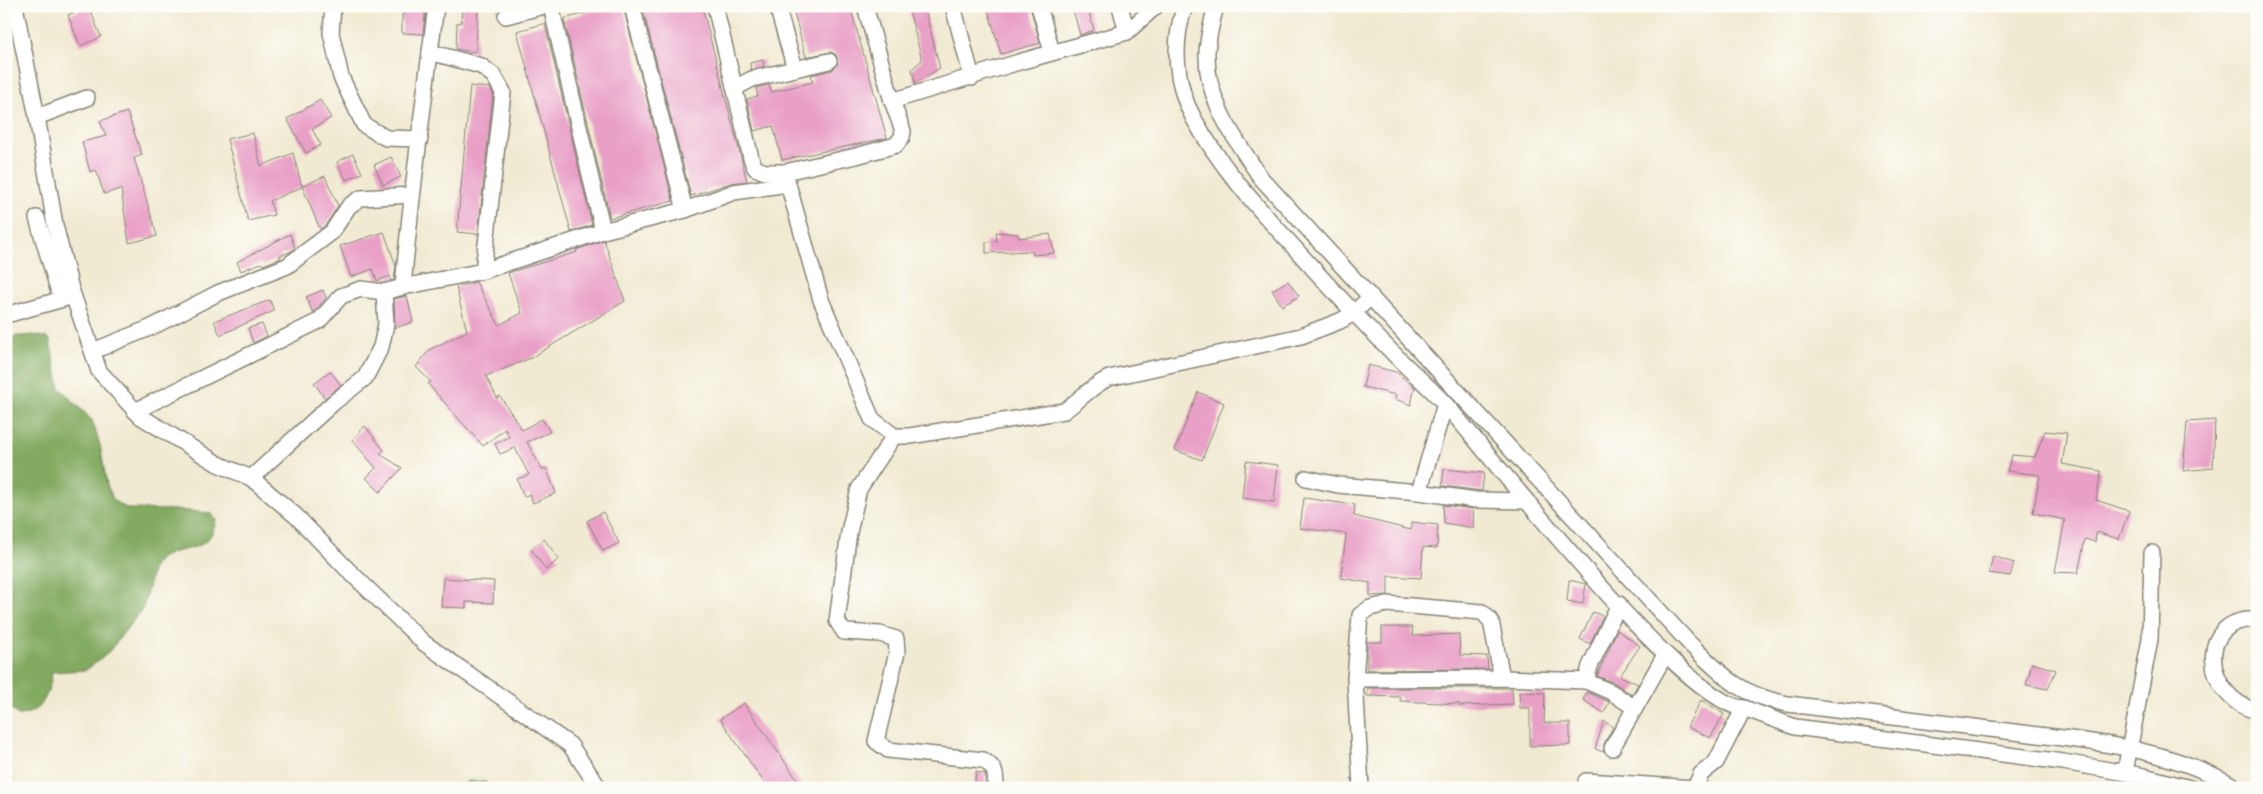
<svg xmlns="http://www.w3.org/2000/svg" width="2263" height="794" font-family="'Indie Flower',sans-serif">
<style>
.forest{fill:#82aa60;stroke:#4f633e}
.building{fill:#e9a0c7}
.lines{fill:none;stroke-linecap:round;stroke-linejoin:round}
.minor-casing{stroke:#868377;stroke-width:18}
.minor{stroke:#fff;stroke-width:15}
</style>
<rect width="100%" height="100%" fill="#fdfcf7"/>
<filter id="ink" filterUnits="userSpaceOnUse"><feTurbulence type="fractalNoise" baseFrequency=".02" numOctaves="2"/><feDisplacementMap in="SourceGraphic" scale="10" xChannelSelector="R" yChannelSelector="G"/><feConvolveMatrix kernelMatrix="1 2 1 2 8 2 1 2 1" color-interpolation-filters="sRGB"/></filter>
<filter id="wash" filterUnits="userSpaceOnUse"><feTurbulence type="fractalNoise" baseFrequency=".0096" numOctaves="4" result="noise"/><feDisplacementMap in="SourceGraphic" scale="20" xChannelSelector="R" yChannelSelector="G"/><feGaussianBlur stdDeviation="1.12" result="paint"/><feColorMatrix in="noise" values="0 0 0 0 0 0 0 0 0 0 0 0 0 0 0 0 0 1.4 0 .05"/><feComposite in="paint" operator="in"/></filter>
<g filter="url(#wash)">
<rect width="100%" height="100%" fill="#f1ead2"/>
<!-- forest -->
<g class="forest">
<path d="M33 335 49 338 60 388 92 420 100 445 107 485 114 501 128 509 179 510 210 513 216 519C211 553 189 545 167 555 162 557 158 561 154 564L143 608 107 654 86 670 52 672C50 693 42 714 18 715L6 705V337Z"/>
<path d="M469 781 486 782 490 788H456Z"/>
</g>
<g id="blocks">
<!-- building -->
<g class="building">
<path d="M405 6H426L423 34 402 33V14H405Z"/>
<path d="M462 6H478L476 52 456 49 457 23H461Z"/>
<path d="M611 6H623L673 201 610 218 564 19Z"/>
<path d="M642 6H702L747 181 731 183 691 196Z"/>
<path d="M792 6H850L887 138 782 160 773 126 754 131 747 99 758 96 756 88 769 85 771 92 813 82 811 75 832 70 838 64 836 55 831 52 806 57Z"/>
<path d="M908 6H924L940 68 915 83 912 69 922 60Z"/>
<path d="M987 6H1030L1040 43 1001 54Z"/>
<path d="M1072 6H1087L1094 30 1080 35Z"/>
<path d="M89 7 101 37 80 46 68 15Z"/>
<path d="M543 24H545L592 225 571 232 517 31Z"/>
<path d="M763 60 764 66 751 70 750 63Z"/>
<path d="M470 86 490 88 493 94 478 234 457 232Z"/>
<path d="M320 100 331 118 312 129 321 145 306 153 287 119Z"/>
<path d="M127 112 142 155 134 158 157 236 129 243 121 189 104 194 96 170 90 172 82 142 106 136 100 121Z"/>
<path d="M253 133 261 166 293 153 302 187 270 201 274 215 248 221 227 139Z"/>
<path d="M353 154 362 173 346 180 337 162Z"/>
<path d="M391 157 401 177 383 185 374 165Z"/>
<path d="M325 176 338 206 325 226 320 229 302 186Z"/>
<path d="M384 232 396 266 394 280 390 281V276L377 281 373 269 351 277 340 246Z"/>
<path d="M996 232 1018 234 1019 238 1050 234 1054 253 1033 255 1032 251 986 253V242L997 241Z"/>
<path d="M290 234 295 248 290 252 279 256 281 258 263 265 261 263 241 271 237 262Z"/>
<path d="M604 240 625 301 531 358 486 376 497 398 500 396 522 430 542 419 550 432 527 442 542 470 546 468 556 493 533 503 529 494 524 497 517 479 529 475 515 448 500 454 495 444 509 437 505 429 483 446 428 384 431 382 416 367 429 350 467 331 456 287 476 282 499 325 522 313 508 273 577 252 576 250Z"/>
<path d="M1288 281 1299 296 1282 306 1272 290Z"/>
<path d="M323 290 326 298 313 313 306 297Z"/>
<path d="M407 296 413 322 395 328 394 299Z"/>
<path d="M270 300 274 311 220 335 214 321Z"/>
<path d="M262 324 267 336 253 343 248 328Z"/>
<path d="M1368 365 1396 372 1413 386 1415 387 1411 405 1395 399 1396 395 1363 387Z"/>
<path d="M330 371 341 385 325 398 314 383Z"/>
<path d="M1198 392 1224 403 1202 460 1175 450Z"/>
<path d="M2215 420 2213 468 2183 471 2187 422Z"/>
<path d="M365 426 384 450 380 454 402 468 380 492 366 478 376 468 352 440Z"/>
<path d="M2045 431 2067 433 2062 464 2101 471 2096 500 2129 511 2119 539 2096 532 2095 542 2085 539 2078 573 2055 572 2065 520 2033 513 2040 475 2007 471 2012 455 2035 457Z"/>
<path d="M1246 461 1278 465 1274 502 1242 498Z"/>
<path d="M1444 469 1484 473 1482 491 1442 486Z"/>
<path d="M1304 498 1355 505 1354 516 1411 530V522L1438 525 1437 548 1423 547 1421 578 1388 576V595L1370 596V583L1341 578 1346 534 1300 528Z"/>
<path d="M1443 505 1473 509 1474 528 1444 523Z"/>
<path d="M603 512 619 543 603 551 587 521Z"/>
<path d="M544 539 559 559 546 570 531 549Z"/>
<path d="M1993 556 2014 563 2010 576 1989 573Z"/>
<path d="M443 578 494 581 493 603 466 602V608L441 607Z"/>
<path d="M1569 580 1586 584 1583 604 1567 601Z"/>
<path d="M1593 612 1603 616 1590 644 1580 639Z"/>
<path d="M1382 627H1412L1413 636 1459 634 1460 655 1487 656 1488 669 1367 670V642H1382Z"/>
<path d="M1617 630 1640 646 1620 676 1638 684 1632 695 1615 683 1597 676Z"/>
<path d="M2032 663 2056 670 2048 689 2026 685Z"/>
<path d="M1368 688H1512L1513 704 1459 706 1460 704 1400 701 1401 697 1367 696Z"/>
<path d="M1519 692 1545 693 1544 723H1570V745L1530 746V708H1520Z"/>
<path d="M1587 692 1609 702 1604 713 1583 700Z"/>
<path d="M1701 700 1724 714 1710 738 1687 727Z"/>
<path d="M744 703 803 788H768L720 719Z"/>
<path d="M1604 721 1613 727 1604 744V752L1595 749Z"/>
<path d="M976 772 985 774 986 788H974Z"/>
</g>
</g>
</g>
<g filter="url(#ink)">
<use href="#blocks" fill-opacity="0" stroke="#868377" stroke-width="1"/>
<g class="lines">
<defs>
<g id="minor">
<path d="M15 6 37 117 55 225 71 289 99 371 140 416 218 464 251 478 296 516 347 569 424 643 570 745 599 788"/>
<path d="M333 6 331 33 341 77 364 125 386 138 420 139"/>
<path d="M436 6C424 100 411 193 403 287L483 271 603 231 685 210 734 192 788 184 785 172"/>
<path d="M551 6 603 231"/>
<path d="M632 6 685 210"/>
<path d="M715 6 751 158 755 168 765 172H785L856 156 896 145 902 137 903 131 892 101 865 6"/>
<path d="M777 6 795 69"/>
<path d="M953 6 972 78"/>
<path d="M1039 6 1052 52"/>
<path d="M1120 6 1127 32"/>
<path d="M1185 6C1172 42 1175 85 1194 119 1220 166 1255 205 1291 244 1324 281 1358 318 1393 353 1410 371 1430 387 1446 405 1492 457 1688 708 1744 708L1795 727 2063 762 2144 776 2190 788"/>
<path d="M1216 6C1212 21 1208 37 1207 52 1205 100 1236 140 1261 178L1690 644C1724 677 1740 695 1788 704 1861 713 1934 722 2006 731 2084 741 2168 746 2237 788"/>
<path d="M506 16 544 6"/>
<path d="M430 52 481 66 494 76 503 92 483 271"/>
<path d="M735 88 752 79 829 61"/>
<path d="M892 101 1019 62 1127 32 1156 6"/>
<path d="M37 117 87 98"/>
<path d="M788 184 821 300 872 419 894 436H910L1064 411C1080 400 1091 386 1109 378L1301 336 1340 321 1354 313 1371 296"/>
<path d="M37 218 61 299"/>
<path d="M6 315 70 297"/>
<path d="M93 351 152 327 218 293 287 266 332 232 349 206 361 198 411 195"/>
<path d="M135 411 319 321 341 296 361 289 384 292 403 287"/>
<path d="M894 436 859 489 849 532 837 621 844 632 880 634 896 639 897 652 876 741 888 750 983 760C995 767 997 774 995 788"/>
<path d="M251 478 333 403 365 378 381 347 386 324 384 292"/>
<path d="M1306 478 1338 485 1419 492 1476 500 1526 501"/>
<path d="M1419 492 1445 404"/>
<path d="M1619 604 1590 666 1586 681 1611 692 1635 708 1665 655"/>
<path d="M2257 620C2197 616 2201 697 2257 711"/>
<path d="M1355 679 1502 678 1586 681"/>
<path d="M1612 748 1635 708"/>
<path d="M2125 772 2150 639 2152 553"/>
<path d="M1586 781 1694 788"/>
<path d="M1361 788 1355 679 1360 615 1370 608 1387 604 1482 612 1491 621 1502 678"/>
<path d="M1695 788 1701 774 1716 762 1744 708"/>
</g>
</defs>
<!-- minor casing -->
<use href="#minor" class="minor-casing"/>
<!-- minor -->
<use href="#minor" class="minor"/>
</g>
</g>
<!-- margin -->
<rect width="2263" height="794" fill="none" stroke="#fdfcf7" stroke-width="25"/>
</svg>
